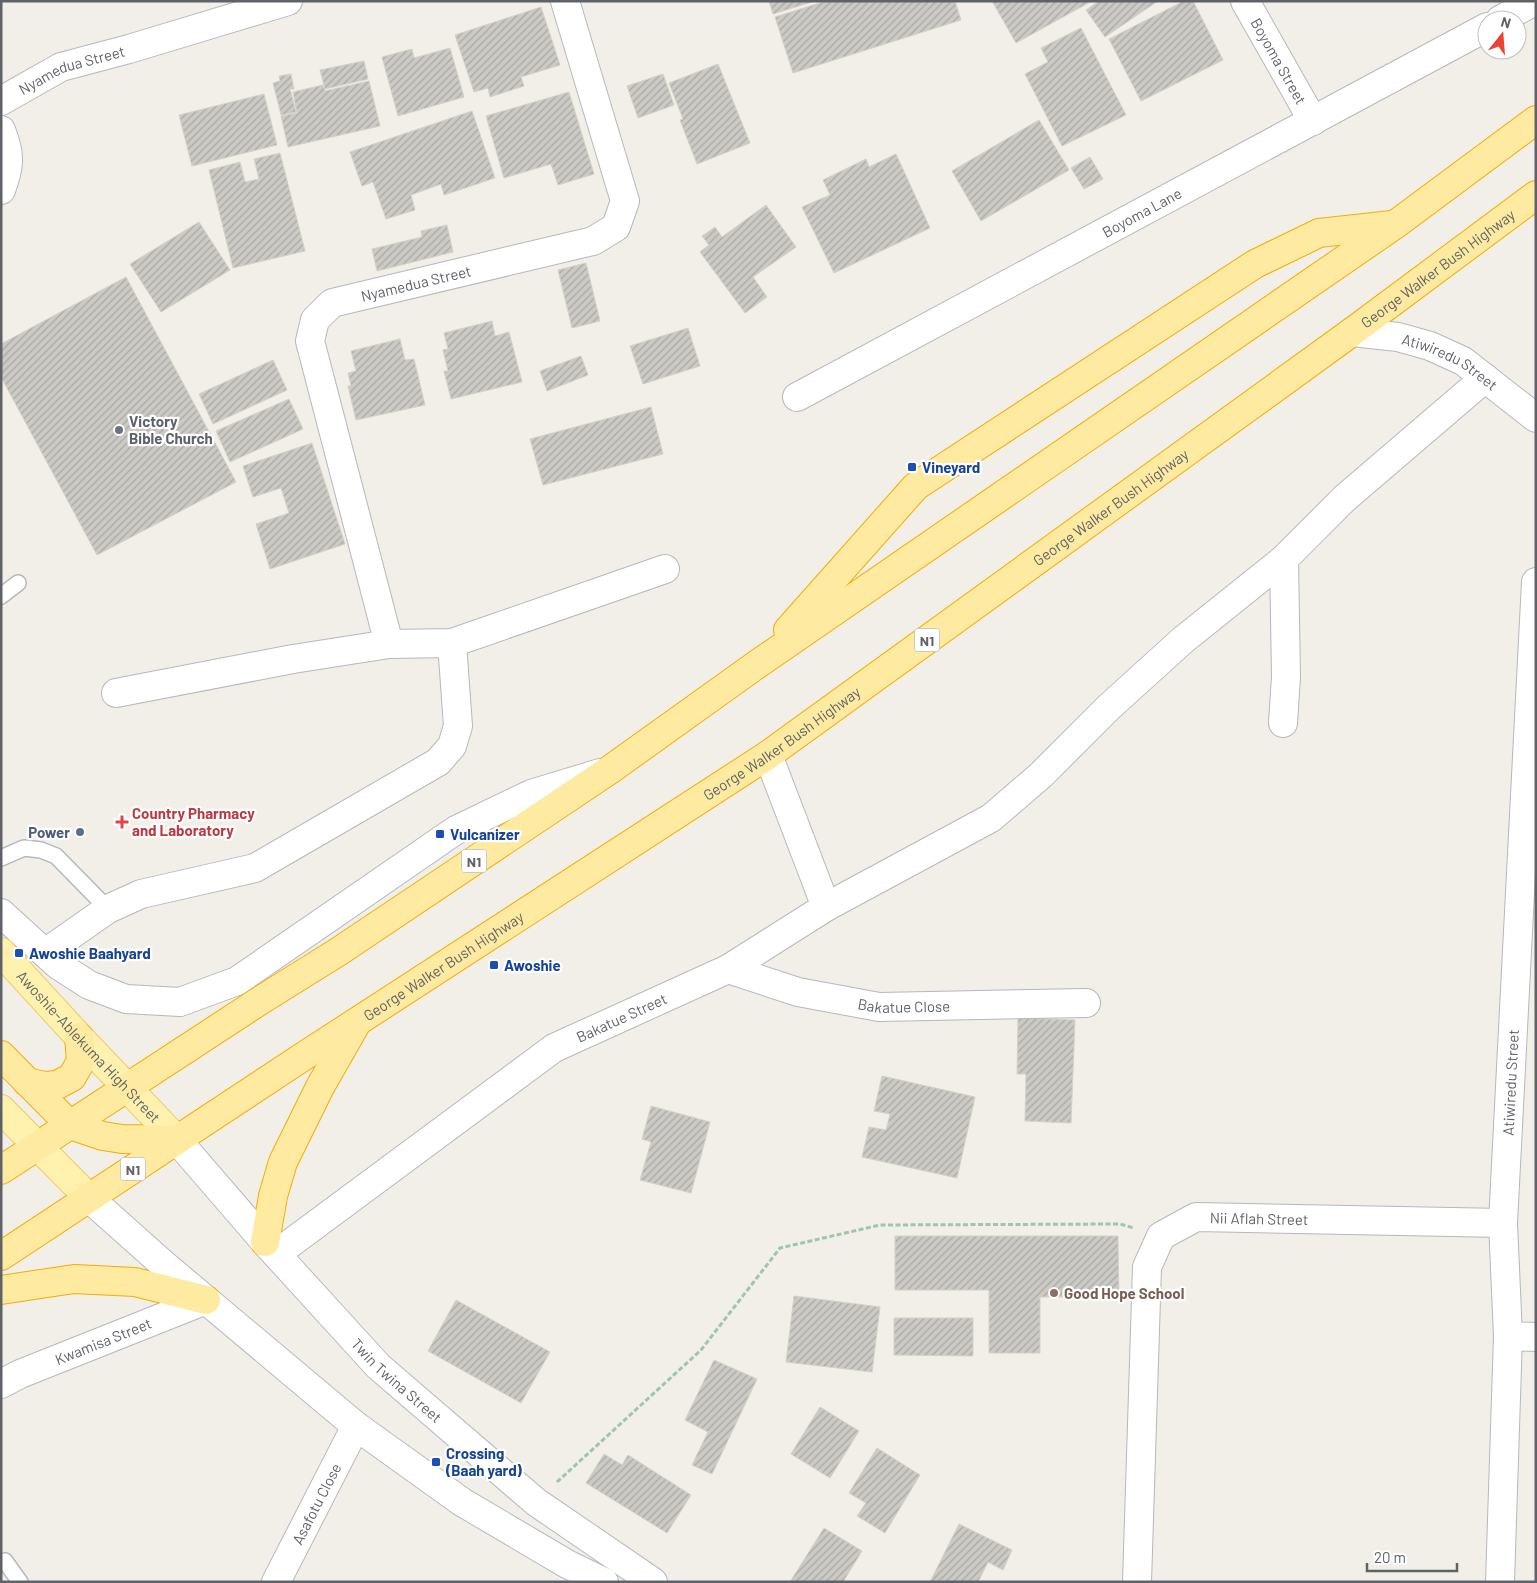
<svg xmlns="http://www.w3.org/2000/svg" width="1537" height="1583" font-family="Barlow,sans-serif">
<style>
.building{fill:url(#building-hatch);stroke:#d6d1c6}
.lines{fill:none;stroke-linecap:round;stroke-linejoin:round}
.service-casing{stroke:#b5b8bc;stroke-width:18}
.minor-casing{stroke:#b5b8bc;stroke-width:30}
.tertiary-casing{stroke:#b5b8bc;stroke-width:30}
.secondary-casing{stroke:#b6babf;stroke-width:30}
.primary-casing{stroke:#f2c960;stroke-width:30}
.trunk-casing{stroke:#f9ab00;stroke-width:30}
.path{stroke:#9cc7a9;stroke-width:3;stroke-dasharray:5 2.5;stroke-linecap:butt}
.service{stroke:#fff;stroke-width:15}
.minor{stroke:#fff;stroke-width:28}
.tertiary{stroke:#fff;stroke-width:28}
.secondary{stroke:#fff;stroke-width:28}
.primary{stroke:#fff2af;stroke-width:28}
.trunk{stroke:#feeaa1;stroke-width:28}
.worship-dot{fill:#6b7280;stroke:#fff;stroke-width:2}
.transit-dot{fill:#1a4fb4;stroke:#fff;stroke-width:2}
.health-dot{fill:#e0444e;stroke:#fff;stroke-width:2}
.service-dot{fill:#5c6f8a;stroke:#fff;stroke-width:2}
.education-dot{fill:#8d6e63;stroke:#fff;stroke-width:2}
.labels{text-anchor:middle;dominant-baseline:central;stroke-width:4.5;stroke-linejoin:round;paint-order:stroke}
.shield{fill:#fff;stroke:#8f9295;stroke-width:1}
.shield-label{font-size:14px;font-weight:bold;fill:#5f6368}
.street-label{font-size:15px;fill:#5f6368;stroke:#fff}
.worship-label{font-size:15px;font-weight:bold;fill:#5b616d;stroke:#fff;text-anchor:start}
.transit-label{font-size:15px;font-weight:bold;fill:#164399;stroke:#fff;text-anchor:start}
.health-label{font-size:15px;font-weight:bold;fill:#be3a42;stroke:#fff;text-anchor:start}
.service-label{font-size:15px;font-weight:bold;fill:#4e5e75;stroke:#fff;text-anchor:end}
.education-label{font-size:15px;font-weight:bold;fill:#785e54;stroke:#fff;text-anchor:start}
</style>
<defs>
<pattern id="building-hatch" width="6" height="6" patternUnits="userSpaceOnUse" patternTransform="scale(1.25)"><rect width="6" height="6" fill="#cccac5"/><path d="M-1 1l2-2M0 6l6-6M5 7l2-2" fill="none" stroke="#a9a8a4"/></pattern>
</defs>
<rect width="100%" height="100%" fill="#f1efe8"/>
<!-- building -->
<g class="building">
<path d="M769 1H815L773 14Z"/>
<path d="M826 1H955L961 20 793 73 775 17Z"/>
<path d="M992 1H1092L1016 43Z"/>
<path d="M1099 1H1158L1105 37 1086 10Z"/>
<path d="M1184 1H1193L1223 60 1141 101 1109 39Z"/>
<path d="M541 7 560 65 521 77 524 86 490 97 488 88 474 92 455 35Z"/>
<path d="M1081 28 1126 115 1062 146 1025 74 1048 62 1041 48Z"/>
<path d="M450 48 464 97 398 116 382 57 412 49 414 58Z"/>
<path d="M364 61 368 79 325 89 320 70Z"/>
<path d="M718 64 750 143 697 164 680 120 683 119 669 83Z"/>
<path d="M291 74 294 89H290L296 112 281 115 273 83 280 81 279 76Z"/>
<path d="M663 74 674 105 638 118 627 86Z"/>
<path d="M369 81 380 126 288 147 281 116 297 113 293 92 323 85 325 91Z"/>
<path d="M569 92 594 174 558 185 551 164 504 178 486 116Z"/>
<path d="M264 94 277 145 192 166 179 115Z"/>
<path d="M472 111 495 178 444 195 441 184 411 195 415 210 386 219 373 182 362 186 350 152Z"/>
<path d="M1039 120 1069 170 981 221 952 171Z"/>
<path d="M280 153 305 251 233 268 209 170 240 162 245 182 259 179 254 159Z"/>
<path d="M896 154 930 228 834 273 802 207 830 195 823 180 866 159 869 167Z"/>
<path d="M1090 157 1103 179 1084 189 1071 168Z"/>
<path d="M766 205 796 247 753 277 767 297 745 313 700 252 709 245 702 236 715 227 722 237Z"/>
<path d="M199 222 230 270 161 312 130 264Z"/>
<path d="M447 225 453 252 377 271 372 249 422 237 421 231Z"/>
<path d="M586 263 600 321 572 328 558 270Z"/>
<path d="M126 277 236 482 97 555 1 377V344Z"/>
<path d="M492 321 495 336 509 332 522 382 451 399 444 371H448L443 350 448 349 444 333Z"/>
<path d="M688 328 700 366 643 384 630 346Z"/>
<path d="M400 339 405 360 414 359 425 405 356 420 348 386H351L348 373 356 371 351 351Z"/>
<path d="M581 356 588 375 547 391 540 371Z"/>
<path d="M273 360 287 390 213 424 199 394Z"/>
<path d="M289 399 303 429 230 462 216 431Z"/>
<path d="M651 407 663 454 543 485 530 439Z"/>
<path d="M312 443 345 544 270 569 256 524 289 513 281 488 253 497 243 466Z"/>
<path d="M1018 1018 1075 1020 1071 1123 1025 1121 1026 1074H1017Z"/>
<path d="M882 1076 975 1097 957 1178 862 1157 869 1127 886 1130 890 1114 874 1111Z"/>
<path d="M651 1106 710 1122 691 1193 640 1180 651 1142 642 1139Z"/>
<path d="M895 1236H1118L1119 1297H1040V1353H989V1290H895Z"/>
<path d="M794 1296 880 1307 872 1372 786 1362Z"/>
<path d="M456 1300 550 1352 521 1403 428 1351Z"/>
<path d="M894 1318H973V1356L894 1355Z"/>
<path d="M714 1360 757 1379 712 1474 692 1465 708 1432 685 1420Z"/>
<path d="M820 1407 859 1431 830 1478 791 1454Z"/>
<path d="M877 1448 920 1475 885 1533 857 1516 866 1503 849 1493Z"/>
<path d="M604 1454 622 1465 628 1455 691 1495 667 1533 586 1483Z"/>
<path d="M959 1524 1012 1550 1003 1570 988 1562 978 1582H930Z"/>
<path d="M824 1528 862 1551 843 1582H790Z"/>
</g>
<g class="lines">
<defs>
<g id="service">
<path d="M1 596 18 583"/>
<path d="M1 858 24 848 41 850 56 856 108 909"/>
<path d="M5 1561 20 1582"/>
</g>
<g id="minor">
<path id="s1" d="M1245 1 1313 121"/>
<path d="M1500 20 1535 1"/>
<path id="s2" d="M1 101 61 67 129 49 288 1"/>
<path d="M1 130C11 155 10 166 1 190"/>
<path id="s3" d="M1352 332 1398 337 1430 346 1463 361 1536 418"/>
<path id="s4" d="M797 397 1487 27"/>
<path id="s5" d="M389 644 310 341 315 320 332 303 593 241 616 227 625 201 565 1"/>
<path d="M116 693 293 659 389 644 452 643 665 569"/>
<path d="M1283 723 1286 677 1284 559"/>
<path d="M768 755 826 907"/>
<path d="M45 953 108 909 141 894 255 868 438 762 452 746 458 726 452 643"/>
<path id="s6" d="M728 969 798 992 879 1007 1086 1003"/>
<path id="s7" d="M276 1254 554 1048 728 969 826 907 991 818 1041 775 1109 707 1183 640 1284 559 1345 498 1485 378"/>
<path d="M1508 1336 1536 1337"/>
<path id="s8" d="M1 1384 20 1374 206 1300"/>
<path id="s9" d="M276 1582 356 1426"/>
<path id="s10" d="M1137 1582 1147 1267 1161 1236 1196 1217 1503 1223"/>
<path id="s11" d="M1500 1582 1508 1336 1503 1223 1536 582"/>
</g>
<path id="tertiary" d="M1 913 58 965 89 985 126 999 180 1002 237 981 456 830 531 794 600 773"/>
<g id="secondary">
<path id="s12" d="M177 1140 265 1242 378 1366 536 1502 653 1582"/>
<path d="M89 1198 163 1264 356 1426 462 1502 567 1564 604 1582"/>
</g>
<g id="primary">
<path id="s13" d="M1 952 79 1037 177 1140"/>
<path d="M1 1109 89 1198"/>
</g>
<g id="trunk">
<path d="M788 630 916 486 1255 264 1319 233 1392 225"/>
<path d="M1 1055 70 1125 103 1136 122 1139 177 1140"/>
<path d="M27 1082 44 1086 57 1085 72 1077 81 1061 79 1037"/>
<path d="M1 1170 261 1000 338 952 611 769 759 663 1396 224 1536 120"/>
<path d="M265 1242 273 1196 283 1162 320 1087 356 1024"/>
<path id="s14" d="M1 1256 301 1058 768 755 1352 332 1536 195"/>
<path d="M1 1290 74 1279 135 1282 206 1300"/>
</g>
</defs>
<!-- service casing -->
<use href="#service" class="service-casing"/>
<!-- minor casing -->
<use href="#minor" class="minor-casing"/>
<!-- tertiary casing -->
<use href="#tertiary" class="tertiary-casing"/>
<!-- secondary casing -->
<use href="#secondary" class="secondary-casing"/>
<!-- primary casing -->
<use href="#primary" class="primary-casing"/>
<!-- trunk casing -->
<use href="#trunk" class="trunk-casing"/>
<!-- path -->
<path class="path" d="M557 1482 701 1350 780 1248 880 1225 1120 1224 1134 1228"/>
<!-- service -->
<use href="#service" class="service"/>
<!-- minor -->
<use href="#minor" class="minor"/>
<!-- tertiary -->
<use href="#tertiary" class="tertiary"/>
<!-- secondary -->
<use href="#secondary" class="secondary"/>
<!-- primary -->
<use href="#primary" class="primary"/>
<!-- trunk -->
<use href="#trunk" class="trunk"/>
</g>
<!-- markers -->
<circle class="worship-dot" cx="119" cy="430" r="5"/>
<g class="transit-dot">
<rect x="907" y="462" width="10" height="10" rx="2.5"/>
<rect x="435" y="829" width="10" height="10" rx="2.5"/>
<rect x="14" y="948" width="10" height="10" rx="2.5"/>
<rect x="489" y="960" width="10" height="10" rx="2.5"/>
<rect x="431" y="1457" width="10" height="10" rx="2.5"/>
</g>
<path class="health-dot" d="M119.5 814.5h5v5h5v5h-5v5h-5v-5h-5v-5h5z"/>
<circle class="service-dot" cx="80" cy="832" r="5"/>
<circle class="education-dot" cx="1054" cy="1293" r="5"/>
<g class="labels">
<!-- shield labels -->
<g class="shield">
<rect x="914.5" y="628.5" width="25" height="23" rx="4"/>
<rect x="461.5" y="849.5" width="25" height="23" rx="4"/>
<rect x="120.5" y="1157.5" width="25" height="23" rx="4"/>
</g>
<g class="shield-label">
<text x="927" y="640">N1</text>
<text x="474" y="861">N1</text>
<text x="133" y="1169">N1</text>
</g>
<!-- street labels -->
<g class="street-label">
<text stroke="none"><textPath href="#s1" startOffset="69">Boyoma Street</textPath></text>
<text stroke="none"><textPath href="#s2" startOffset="78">Nyamedua Street</textPath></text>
<text stroke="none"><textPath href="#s4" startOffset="391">Boyoma Lane</textPath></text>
<text stroke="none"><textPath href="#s14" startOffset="1744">George Walker Bush Highway</textPath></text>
<text stroke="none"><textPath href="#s5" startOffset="445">Nyamedua Street</textPath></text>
<text stroke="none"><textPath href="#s3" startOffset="104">Atiwiredu Street</textPath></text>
<text stroke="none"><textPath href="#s14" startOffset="1339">George Walker Bush Highway</textPath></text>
<text stroke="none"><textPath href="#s14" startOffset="934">George Walker Bush Highway</textPath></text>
<text stroke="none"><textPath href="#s14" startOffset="529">George Walker Bush Highway</textPath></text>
<text stroke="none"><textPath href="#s6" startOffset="181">Bakatue Close</textPath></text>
<text stroke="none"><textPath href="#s7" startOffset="420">Bakatue Street</textPath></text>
<text stroke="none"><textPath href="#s13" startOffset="129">Awoshie-Ablekuma High Street</textPath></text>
<text stroke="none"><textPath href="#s11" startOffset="500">Atiwiredu Street</textPath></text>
<text stroke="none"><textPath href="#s10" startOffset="452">Nii Aflah Street</textPath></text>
<text stroke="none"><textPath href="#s8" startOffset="111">Kwamisa Street</textPath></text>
<text stroke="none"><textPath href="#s12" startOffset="326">Twin Twina Street</textPath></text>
<text stroke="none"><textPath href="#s9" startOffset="88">Asafotu Close</textPath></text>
</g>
<!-- worship labels -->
<g class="worship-label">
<text x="129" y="421">Victory<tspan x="129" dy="17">Bible Church</tspan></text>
</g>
<!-- transit labels -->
<g class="transit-label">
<text x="922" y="467">Vineyard</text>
<text x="450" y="834">Vulcanizer</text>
<text x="29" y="953">Awoshie Baahyard</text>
<text x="504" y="965">Awoshie</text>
<text x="446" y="1453">Crossing<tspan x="446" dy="17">(Baah yard)</tspan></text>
</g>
<!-- health labels -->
<g class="health-label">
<text x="132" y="813">Country Pharmacy<tspan x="132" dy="17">and Laboratory</tspan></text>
</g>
<!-- service labels -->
<g class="service-label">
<text x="70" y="832">Power</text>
</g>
<!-- education labels -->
<g class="education-label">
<text x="1064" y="1293">Good Hope School</text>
</g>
</g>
<!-- border -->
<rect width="1537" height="1583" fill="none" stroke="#5f6368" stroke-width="5"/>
<!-- north arrow -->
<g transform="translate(1502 35) rotate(17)"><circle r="24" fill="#ffffff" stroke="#bfc1c3"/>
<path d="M0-4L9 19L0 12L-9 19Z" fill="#ea4335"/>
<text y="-8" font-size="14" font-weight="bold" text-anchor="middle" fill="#5f6368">N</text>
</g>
<!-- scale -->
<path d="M1367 1563v8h90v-8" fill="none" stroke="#5f6368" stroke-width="2.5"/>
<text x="1374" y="1563" font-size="15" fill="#5f6368" stroke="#ffffff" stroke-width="4" paint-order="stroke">20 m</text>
</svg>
